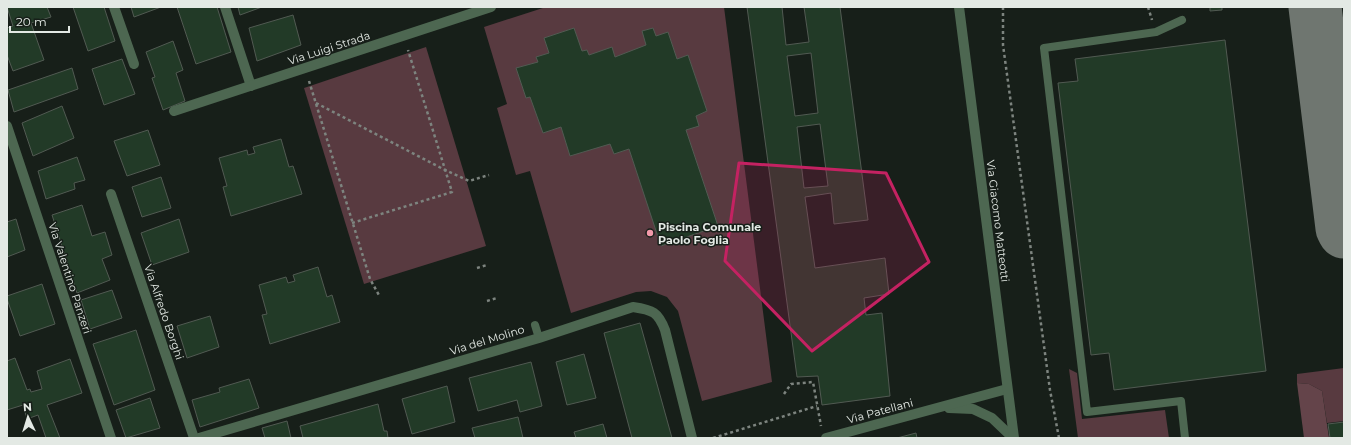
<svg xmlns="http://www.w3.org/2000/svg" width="1351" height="445" font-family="Montserrat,sans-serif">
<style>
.green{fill:#583a40}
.forest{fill:#64444a}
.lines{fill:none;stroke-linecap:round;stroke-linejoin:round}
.taxiway{stroke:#6f7670;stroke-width:53}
.building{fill:#223a27;stroke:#515a52;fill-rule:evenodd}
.path{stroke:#7d847f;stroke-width:2.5;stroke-dasharray:3 3;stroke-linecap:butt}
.service{stroke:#4d6751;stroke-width:8}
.minor{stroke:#4d6751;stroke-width:10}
.tertiary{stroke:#4d6751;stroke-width:10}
.marked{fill:#c42262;fill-opacity:0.2;stroke:#c42262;stroke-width:3;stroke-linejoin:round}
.poi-dot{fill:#f39aab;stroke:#171f19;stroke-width:1.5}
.labels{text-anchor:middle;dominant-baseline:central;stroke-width:3;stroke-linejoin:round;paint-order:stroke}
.street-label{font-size:11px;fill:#e3e9e4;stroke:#171f19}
.poi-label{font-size:11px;font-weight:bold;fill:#e3e9e4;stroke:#171f19;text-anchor:start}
</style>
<rect width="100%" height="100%" fill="#171f19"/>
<!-- green -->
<g class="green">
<path d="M546 7H724L772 382 702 401 678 311 667 297 651 291 636 292 571 313 530 171 516 175 497 108 507 104 484 27Z"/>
<path d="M426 47 486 246 364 284 304 88Z"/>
<path d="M1344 368V421L1327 423 1322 391 1309 384 1297 383V374Z"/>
<path d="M1069 369 1077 373 1082 419 1165 410 1169 438H1078Z"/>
</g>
<!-- forest -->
<path class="forest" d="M1297 383 1309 384 1322 391 1329 438H1304Z"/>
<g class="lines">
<!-- taxiway -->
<path class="taxiway" d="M1315 7 1342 228 1344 232"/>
</g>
<!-- building -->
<g class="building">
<path d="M7 7H47L51 17 31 23 44 60 13 71 7 55V28L13 26Z"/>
<path d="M73 7H104L115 41 88 51Z"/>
<path d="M131 7H161L134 17Z"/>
<path d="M177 7H217L231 52 196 64Z"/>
<path d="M238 7H262L240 15Z"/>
<path d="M747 7H782L786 45 809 42 804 7H840L868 220 834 224 831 193 805 197 815 268 885 258 889 294 864 298 866 315 882 313 890 396 822 405 818 376 797 377ZM811 53 818 113 795 116 787 56ZM820 124 828 186 804 188 797 127Z"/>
<path d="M1210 7H1222V10L1210 11Z"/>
<path d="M293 15 301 45 257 61 249 28Z"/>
<path d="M574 28 582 51 587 50 589 55 612 47 615 57 646 45 642 31 653 28 656 36 668 32 677 59 688 55 707 111 696 116 699 126 686 130 718 226 661 246 629 149 614 154 610 144 570 156 561 127 543 133 530 97 526 98 516 68 538 62 536 57 549 53 544 38Z"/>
<path d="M1225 40 1266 371 1114 390 1109 353 1091 355 1058 83 1078 81 1075 59Z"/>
<path d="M173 41 183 70 176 73 185 101 163 110 152 78 155 77 146 52Z"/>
<path d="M122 59 135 94 104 105 92 69Z"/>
<path d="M72 68 78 89 14 112 8 90Z"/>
<path d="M62 106 74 138 33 156 22 123Z"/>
<path d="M148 130 160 165 127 176 114 141Z"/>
<path d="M281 139 289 167 293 166 302 194 231 216 223 187 227 186 219 158 247 150 248 155 255 153 253 147Z"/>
<path d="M77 157 85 180 74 183 75 189 46 199 38 171Z"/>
<path d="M161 177 171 208 142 217 132 187Z"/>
<path d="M82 205 92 236 105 232 112 255 102 259 110 280 77 293 52 215Z"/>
<path d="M16 219 25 250 7 257V222Z"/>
<path d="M179 219 189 252 152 265 141 233Z"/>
<path d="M318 267 327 297 332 295 340 322 270 344 262 315 267 314 259 285 286 277 288 283 295 281 293 275Z"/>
<path d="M42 284 55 324 20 336 7 299V296Z"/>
<path d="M112 290 122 318 90 329 81 300Z"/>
<path d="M210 316 219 347 187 358 177 326Z"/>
<path d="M640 323 672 438H632L604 333Z"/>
<path d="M136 330 155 390 114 405 93 344Z"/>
<path d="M584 354 596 398 567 405 556 362Z"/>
<path d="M15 358 27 390 30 389 31 392 42 389 37 371 70 359 82 393 47 405 60 438H46L38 415 27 419 23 405 7 410V361Z"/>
<path d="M531 362 542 406 520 412 517 400 478 411 469 378Z"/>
<path d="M249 379 259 408 200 427 192 400 220 392 219 388Z"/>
<path d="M447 386 455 422 412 434 402 399Z"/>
<path d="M150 398 160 428 126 438 116 410Z"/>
<path d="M378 404 384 431H387L388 438H303L300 426Z"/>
<path d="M518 417 523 438H475L472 428Z"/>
<path d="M287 421 291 438H265L262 428Z"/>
<path d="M1344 422V438H1330L1328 424Z"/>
<path d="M603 424 607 438H576L574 432Z"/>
<path d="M916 433 917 438H897Z"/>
</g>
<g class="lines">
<!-- path -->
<g class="path">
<path d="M1003 7V45L1050 390 1059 438"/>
<path d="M1148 7 1152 20"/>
<path d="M309 81 370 279 380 297"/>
<path d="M316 103 445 170 469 181 489 175"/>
<path d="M352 223 452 192 408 50"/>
<path d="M477 268 487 265"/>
<path d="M487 301 497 298"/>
<path d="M784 394 791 384 813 382 821 426"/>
<path d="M713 438 817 406"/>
</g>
<!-- service -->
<g class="service">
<path d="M1182 20 1156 32 1044 48 1087 412 1181 401 1185 438"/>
<path d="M535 325 539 338"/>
</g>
<!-- minor -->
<g class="minor">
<path d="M114 7 134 64"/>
<path d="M225 7 251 86"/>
<path d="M174 111 491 7"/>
<path d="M7 126 111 438"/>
<path d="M111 194 194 438"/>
<path d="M949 408 973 409 992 418 1013 438"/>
<path d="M199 438 539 338 633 307C653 310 658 312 665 330L692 438"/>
<path d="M826 438 1007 389"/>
</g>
<!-- tertiary -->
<path class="tertiary" d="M959 7 1014 438"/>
</g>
<!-- marked area -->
<path class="marked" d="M739 163 886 173 929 262 812 351 725 261Z"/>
<!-- markers -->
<circle class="poi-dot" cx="650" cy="233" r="4"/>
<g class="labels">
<!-- street labels -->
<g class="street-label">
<text transform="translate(329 48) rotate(-18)">Via Luigi Strada</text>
<text transform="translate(998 221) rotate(83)">Via Giacomo Matteotti</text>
<text transform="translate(70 278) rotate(72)">Via Valentino Panzeri</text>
<text transform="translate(164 312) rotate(71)">Via Alfredo Borghi</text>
<text transform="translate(487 340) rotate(-17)">Via del Molino</text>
<text transform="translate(880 411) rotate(-15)">Via Patellani</text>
</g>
<!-- poi labels -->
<g class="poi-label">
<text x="658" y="227">Piscina Comunale<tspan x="658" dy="13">Paolo Foglia</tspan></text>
</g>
</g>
<!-- border -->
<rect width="1351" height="445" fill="none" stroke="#e3e9e4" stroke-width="16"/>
<!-- north arrow -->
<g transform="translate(28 417) rotate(356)" stroke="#171f19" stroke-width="3" paint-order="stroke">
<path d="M0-3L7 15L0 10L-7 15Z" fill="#e3e9e4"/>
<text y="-6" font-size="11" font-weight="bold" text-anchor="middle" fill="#e3e9e4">N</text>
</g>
<!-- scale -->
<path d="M10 26v6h59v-6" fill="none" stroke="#e3e9e4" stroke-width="2"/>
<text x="16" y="26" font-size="12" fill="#e3e9e4" stroke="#171f19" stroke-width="3" paint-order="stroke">20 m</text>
</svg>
